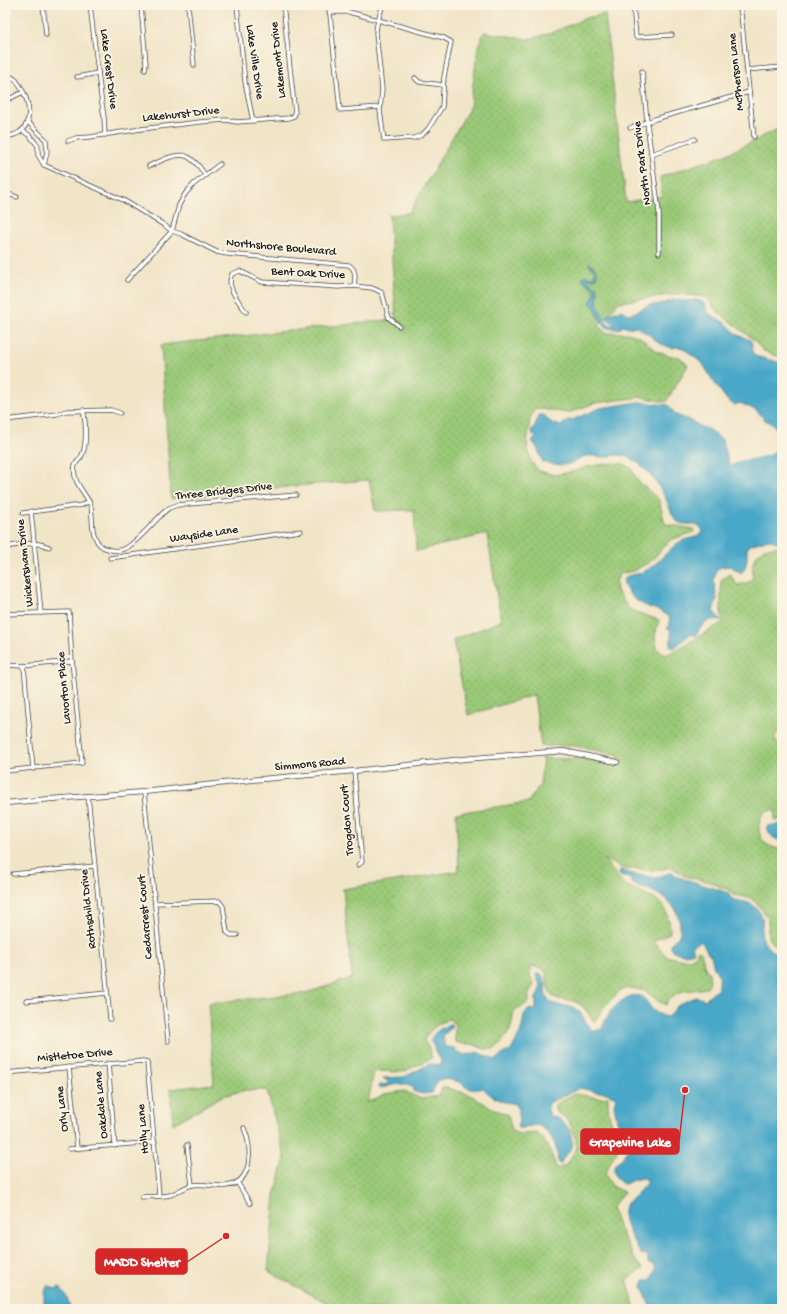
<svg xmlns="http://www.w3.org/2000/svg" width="787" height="1314" font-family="'Gochi Hand',sans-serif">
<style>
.park{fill:url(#park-dots);stroke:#5b724a}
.water{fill:#49a7c8;stroke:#326272}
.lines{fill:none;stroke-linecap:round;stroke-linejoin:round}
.minor-casing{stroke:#3c3a36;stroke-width:5}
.tertiary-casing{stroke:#3c3a36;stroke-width:6}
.minor{stroke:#fff;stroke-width:3.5}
.tertiary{stroke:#fff;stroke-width:4.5}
.labels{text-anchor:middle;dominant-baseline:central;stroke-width:3.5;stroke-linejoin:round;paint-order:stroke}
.street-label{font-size:12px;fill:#1c1c1c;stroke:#fcf5e5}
.leader{fill:none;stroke:#d62828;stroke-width:1.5}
.callout-dot{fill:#d62828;stroke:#fcf5e5;stroke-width:1.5}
.callout{fill:#d62828;stroke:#d62828;stroke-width:1.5}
.callout-label{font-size:13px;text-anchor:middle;font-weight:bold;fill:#fff}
</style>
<defs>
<pattern id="park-dots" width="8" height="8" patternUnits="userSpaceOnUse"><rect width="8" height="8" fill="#9ac977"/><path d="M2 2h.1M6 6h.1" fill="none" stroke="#84ac66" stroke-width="1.8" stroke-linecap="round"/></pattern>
</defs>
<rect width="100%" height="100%" fill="#fcf5e5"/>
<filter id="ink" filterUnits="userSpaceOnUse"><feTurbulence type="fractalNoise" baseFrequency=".025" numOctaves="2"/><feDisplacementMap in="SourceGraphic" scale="8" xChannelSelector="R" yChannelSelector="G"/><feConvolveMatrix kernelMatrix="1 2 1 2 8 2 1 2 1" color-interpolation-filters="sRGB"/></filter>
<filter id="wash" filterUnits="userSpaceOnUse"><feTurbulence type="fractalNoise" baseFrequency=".012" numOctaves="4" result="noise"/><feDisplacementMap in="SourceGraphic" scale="16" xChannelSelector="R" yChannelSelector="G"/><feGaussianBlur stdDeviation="0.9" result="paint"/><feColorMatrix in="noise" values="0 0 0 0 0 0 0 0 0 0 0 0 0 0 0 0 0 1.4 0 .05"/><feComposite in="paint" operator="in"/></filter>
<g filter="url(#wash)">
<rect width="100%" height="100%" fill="#f1e5c8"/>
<!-- park -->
<path class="park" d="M605 14 626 202 662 196 660 177 725 155 782 127V357L773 355 762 350 755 341 716 310 707 297 677 294 619 302 598 326 606 333H627L640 337 656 351 671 356 680 357 688 365 666 402 642 397 595 403 568 413 535 408 530 419 527 445 531 461 539 471 555 475 576 471 589 466 614 463 624 464 631 468 637 480 659 500 665 524 694 529V532L670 540 650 562 633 571 619 574 616 582 617 591 628 608 641 614 659 620 655 636 657 649 666 655 685 645 723 622 721 611V580L730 574 737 585C763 581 747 572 755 558 757 554 761 551 764 548L782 546V732L778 733 774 738 782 748V819L775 821V810C758 810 754 832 765 843 770 847 776 848 782 850V948L774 944 769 940 768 937V918L757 903 751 898 733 895 730 890 720 887 714 883 685 876 672 867 651 871 640 869H624L604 859C610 868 620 881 629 887 636 892 644 894 651 897 666 904 670 918 670 933L653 941 666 956 678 959H690L696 955 698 950 701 952 705 968 709 973 710 981 707 988 683 991 668 1000 666 1005 658 1001 646 991 630 988 621 990 603 1008 594 1022C588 1014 584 1004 573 1001 566 999 557 1001 552 995 543 985 554 965 531 967L530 975 534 985C529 991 528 994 529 1002L514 1011C510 1032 511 1033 495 1049H484L473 1044H463L455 1042V1024L449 1019C437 1024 430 1029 424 1040L429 1048 432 1058 403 1072 374 1071 368 1103 384 1094 405 1091 421 1099 438 1096 443 1087 468 1094 492 1108 508 1115 512 1131 518 1134 537 1133C548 1142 552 1156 557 1169L566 1165 577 1148C575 1133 571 1119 556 1112L554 1106 562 1100 574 1094 601 1098 608 1097C608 1118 611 1127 624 1142L614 1155 605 1174 613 1187 624 1192 612 1207C615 1221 619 1227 625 1240 631 1251 634 1261 643 1269L627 1279 635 1309H338L268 1271 275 1195 285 1158 267 1090H246L222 1096 173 1124 170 1089 214 1084 208 1003 306 993 352 978 343 889 459 871 456 813 528 802 540 785 543 758 566 759 582 757 614 764 618 766 619 755 575 746H541L534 695 468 715 453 640 501 621 487 534 416 551 414 510 375 511 369 480 295 486 171 499 161 345 396 319 389 215 409 213 470 107 478 46 484 32 528 39 551 33 586 18Z"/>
<!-- water -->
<g class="water">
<path d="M589 263C595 267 598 271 597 278L595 279H587V281L597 287 598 291 597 304 606 322 610 325H616L606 318 607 315C611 312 617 313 621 310L628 314H631L649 305 662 304 676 299 684 301 696 300 702 302 705 304 707 312 711 315 727 324 736 334 750 340 752 343V352L755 356 782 363V438L774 425 765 420 756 410 740 403 734 405 727 400 713 381 703 364 683 348 677 347 672 348 659 343 648 334 635 326 628 328 623 326C620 329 618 329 615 329 597 329 601 311 590 303L595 293V289L584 281 583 277 585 276 594 277 595 271 589 265Z"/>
<path d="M639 402 668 405 676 415 690 420 701 427 708 429 723 441 728 461 730 467 740 461 750 460 771 455 782 444V541C777 545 774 540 769 539L750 545 747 547C747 555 748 568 741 573L730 566 721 567 716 570 714 580 717 599 713 611 721 620C706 619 709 621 699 629L696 636 690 634 674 648 670 646C671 640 672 635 670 629L667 628 670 625 669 616C655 607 639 607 629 593 625 588 623 584 624 578 630 574 638 575 645 571 658 564 666 552 678 543 686 537 697 540 703 531 696 519 682 529 675 519 670 512 669 504 665 497 656 480 639 457 619 455 614 454 610 457 604 457 598 457 592 455 586 456 581 457 577 460 572 463 563 467 553 464 543 462L536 446 532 441 537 436 533 435 531 430C537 427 535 421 539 415H544L552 423 561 426 568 420H572L600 408Z"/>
<path d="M782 824V841C773 839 769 835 767 826Z"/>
<path d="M620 870 636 875H642L656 878 672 872 678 877 729 893C730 895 730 897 731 898 736 903 752 898 760 913 767 925 756 930 766 945 770 951 775 953 782 953V1309H651L642 1286 644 1280H650L651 1279 656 1269 653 1264 648 1263V1255L641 1254C634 1242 618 1217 626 1204 635 1198 641 1188 648 1182L642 1178 633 1180 625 1184C613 1181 609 1163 622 1159L626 1151 631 1148 632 1144 617 1121 614 1105 616 1097 604 1092H596L580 1088 549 1103 548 1109 550 1116 560 1119 571 1131V1137L573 1145 571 1150 563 1158 561 1164H559C557 1160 558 1156 557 1151 555 1142 547 1127 536 1125 530 1125 524 1129 518 1128L517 1126 519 1121 517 1105C512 1102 509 1103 504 1102 496 1099 489 1095 483 1088 474 1091 466 1089 460 1082 453 1081 445 1078 438 1080L432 1093 423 1094 415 1092 412 1086C407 1086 403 1083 399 1084 392 1084 386 1088 379 1088V1087L380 1085 387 1084 389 1082 383 1078 404 1077 430 1064 440 1065 441 1060C434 1055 436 1047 430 1041 436 1029 438 1031 449 1024H451L452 1027 443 1036 444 1045 447 1047 454 1048C461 1057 468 1055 477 1052L496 1060C502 1055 504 1052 511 1051 514 1044 519 1037 521 1030 525 1021 520 1013 531 1009L535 1011 536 1008V998L540 991 541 986 537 979 536 974H540C546 981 547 983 545 992 551 1011 563 1002 576 1009 584 1014 585 1026 594 1031L602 1029C605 1016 624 991 640 996 647 999 648 1005 653 1010 656 1013 663 1016 667 1017L672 1014C673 1012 674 1010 675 1008 677 1005 695 996 698 997 702 998 702 1000 707 1000V997L718 989V983L720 977 714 968 711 955 709 954 701 941 692 946 694 952C686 955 671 955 670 944L678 937 680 933V924L676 910 665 898 648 889 639 888 632 883 630 878 622 877 619 875Z"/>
<path d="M48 1285 55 1289 60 1287 67 1297 70 1309H44V1293Z"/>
</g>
</g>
<g filter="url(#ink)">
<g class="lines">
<defs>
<g id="minor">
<path d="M43 5 46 35"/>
<path d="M90 5 101 97 104 117 105 135"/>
<path d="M141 5 146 64 145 70"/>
<path d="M188 5 194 65"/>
<path d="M237 5 245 82 253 121"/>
<path d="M329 5 340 110 380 107"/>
<path d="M633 5 636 37 672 35"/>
<path d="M740 5 754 137"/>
<path d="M329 12H349L444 38 451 42 444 77 442 107 428 129 422 135 414 138 384 140 380 111 382 89 376 33C376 23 380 14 383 5"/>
<path d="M747 70 782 67"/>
<path d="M642 71 648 131 659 212V253"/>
<path d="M5 73C8 76 13 77 16 80 27 94 36 119 20 132 16 135 9 136 5 138"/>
<path d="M77 77 98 73"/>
<path d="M415 78 419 82 443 85"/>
<path d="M5 101 23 92"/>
<path d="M27 121 46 140 47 152 44 165"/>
<path d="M630 128 655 119 749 92"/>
<path d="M22 130 30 136 38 146V155L44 165 123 200 164 225 172 231 181 234 217 252 227 254 349 265C357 270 355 279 354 286"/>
<path d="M68 141 76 138 90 137 141 129 200 122 226 120 237 122 289 118 294 116 295 113 283 5"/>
<path d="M651 154 695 139"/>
<path d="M149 166C176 154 187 146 205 175"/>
<path d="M5 197 12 195 17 197"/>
<path d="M5 244H6"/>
<path d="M127 280 172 231 179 205 185 194 194 184 220 164"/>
<path d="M246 312C239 301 225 287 232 274L240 271 262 282 338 287 354 286 372 288 381 292 383 296 389 318 399 326"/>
<path d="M83 410C86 421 87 446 82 455 81 459 76 462 75 465 71 483 87 493 91 507 93 517 91 528 95 537 97 543 102 548 108 549 113 551 120 551 126 548 136 543 154 522 163 513L169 508 177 505 296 495"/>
<path d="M5 420 57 414 66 411 111 410 120 413"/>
<path d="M31 511 41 613"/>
<path d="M23 513 82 505 89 501"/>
<path d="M5 547C20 545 35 540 49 547"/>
<path d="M110 558 301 531"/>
<path d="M5 614 69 612 72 661 82 763 5 771"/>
<path d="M5 665 24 666 72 661"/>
<path d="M24 666 33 769"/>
<path d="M354 771 362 862 358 865"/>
<path d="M144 792 168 1041"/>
<path d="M88 796 110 1019"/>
<path d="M13 874 95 866"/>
<path d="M155 903 219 901 223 906 227 932 231 935H237"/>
<path d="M26 1001 107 993"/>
<path d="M108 1063 115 1146"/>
<path d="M69 1067 77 1148"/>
<path d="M5 1073 143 1061 147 1062 159 1195"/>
<path d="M187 1145 192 1185"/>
<path d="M69 1149 155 1142"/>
<path d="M237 1182 250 1203"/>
<path d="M142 1197C150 1196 163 1197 170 1195 177 1193 184 1187 192 1185 203 1183 215 1187 226 1186 254 1183 252 1147 244 1128"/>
</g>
<path id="tertiary" d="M5 803 51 799 144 792 251 780 354 771 464 759 563 751 617 762"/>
</defs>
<!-- minor casing -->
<use href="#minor" class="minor-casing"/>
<!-- tertiary casing -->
<use href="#tertiary" class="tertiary-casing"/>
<!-- minor -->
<use href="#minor" class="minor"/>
<!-- tertiary -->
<use href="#tertiary" class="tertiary"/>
</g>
</g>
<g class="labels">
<!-- street labels -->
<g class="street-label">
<text transform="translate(279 60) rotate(-96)">Lakemont Drive</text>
<text transform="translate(254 62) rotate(82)">Lake Ville Drive</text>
<text transform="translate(108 69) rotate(83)">Lake Crest Drive</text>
<text transform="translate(737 72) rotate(-96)">McPherson Lane</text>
<text transform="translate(181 115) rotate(-6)">Lakehurst Drive</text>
<text transform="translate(643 163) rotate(-97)">North Park Drive</text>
<text transform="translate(281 248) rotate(5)">Northshore Boulevard</text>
<text transform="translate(308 274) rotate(3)">Bent Oak Drive</text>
<text transform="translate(224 492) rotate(-6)">Three Bridges Drive</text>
<text transform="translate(204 535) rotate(-8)">Wayside Lane</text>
<text transform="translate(26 563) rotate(-96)">Wickersham Drive</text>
<text transform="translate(65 688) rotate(-95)">Lavorton Place</text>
<text transform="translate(310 765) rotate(-5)">Simmons Road</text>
<text transform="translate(348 820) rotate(-95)">Trogdon Court</text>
<text transform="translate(89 909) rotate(-96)">Rothschild Drive</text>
<text transform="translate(146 917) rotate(-95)">Cedarcrest Court</text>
<text transform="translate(75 1056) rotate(-5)">Mistletoe Drive</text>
<text transform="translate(102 1105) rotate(-95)">Oakdale Lane</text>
<text transform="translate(63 1109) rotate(-96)">Orly Lane</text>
<text transform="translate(144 1129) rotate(-95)">Holly Lane</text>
</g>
</g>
<!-- callouts -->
<path class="leader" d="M685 1090L679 1142M226 1236L187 1262"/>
<g class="callout-dot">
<circle cx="685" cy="1090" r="4"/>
<circle cx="226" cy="1236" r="4"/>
</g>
<g class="callout">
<rect x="581" y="1129" width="98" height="25" rx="4"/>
<rect x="96" y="1249" width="91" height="25" rx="4"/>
</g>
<g class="callout-label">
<text x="630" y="1146">Grapevine Lake</text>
<text x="142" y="1266">MADD Shelter</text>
</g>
<!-- margin -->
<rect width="787" height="1314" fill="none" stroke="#fcf5e5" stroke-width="20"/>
</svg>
